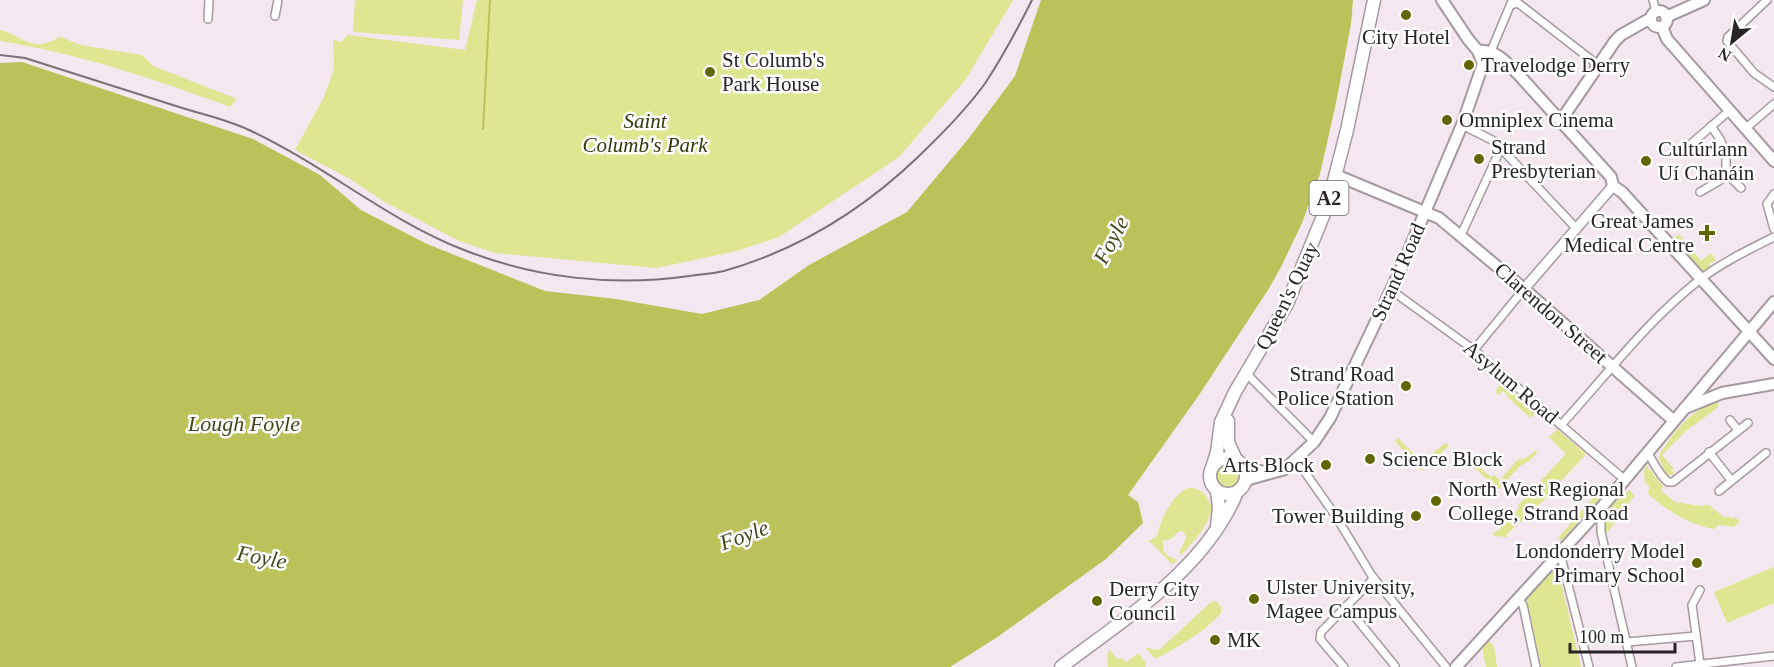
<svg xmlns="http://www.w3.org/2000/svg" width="1774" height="667" font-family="'Times New Roman',serif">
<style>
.green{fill:#dee692}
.water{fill:#bac259}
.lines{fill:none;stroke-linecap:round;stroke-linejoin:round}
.stream{stroke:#bac259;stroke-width:2}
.minor-casing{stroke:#a599a0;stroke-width:10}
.tertiary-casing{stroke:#a599a0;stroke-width:12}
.secondary-casing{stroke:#a599a0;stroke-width:14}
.primary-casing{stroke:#a599a0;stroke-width:14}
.trunk-casing{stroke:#a599a0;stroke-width:15}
.minor{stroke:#fff;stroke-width:7}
.tertiary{stroke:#fff;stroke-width:9}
.secondary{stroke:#fff;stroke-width:10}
.primary{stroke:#fff;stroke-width:10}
.trunk{stroke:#fff;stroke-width:12}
.rail{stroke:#797176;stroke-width:2}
.poi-dot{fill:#616603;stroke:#fff;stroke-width:2}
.labels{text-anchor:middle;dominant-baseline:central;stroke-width:5;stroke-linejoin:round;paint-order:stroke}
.shield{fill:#fff;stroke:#696668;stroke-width:1.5}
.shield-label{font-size:20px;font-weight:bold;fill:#292427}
.poi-label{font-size:21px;fill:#292427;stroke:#fff;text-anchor:start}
.park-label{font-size:21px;font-style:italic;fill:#35370a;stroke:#fff}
.street-label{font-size:21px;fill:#292427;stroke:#fff}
.water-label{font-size:22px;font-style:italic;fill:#43461b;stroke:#fff}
</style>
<rect width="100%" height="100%" fill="#f5e7ef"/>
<!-- green -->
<g class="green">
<path d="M355 0H463L459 40 353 32Z"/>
<path d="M477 0H1013L966 79 899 157 779 237 737 251 656 268 495 253 459 241 383 201 350 179 295 150 324 97 334 68 333 40 341 42 348 35 465 50Z"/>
<path d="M0 30C14 32 28 47 42 44 49 43 55 39 61 37L80 45 142 55 153 66 237 99 230 107C155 79 80 54 0 41Z"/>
<path d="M1679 234 1701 261 1711 253 1716 260 1709 264 1711 267 1704 272 1701 271 1674 238Z"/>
<path d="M1501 380 1536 412 1531 418 1507 397 1508 396 1503 391 1499 395 1495 391 1500 386 1497 384Z"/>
<path d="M1717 401 1719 405 1716 409 1687 430 1662 455 1674 469 1672 471 1674 473 1673 475H1666L1659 458 1660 453C1678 428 1687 413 1717 401Z"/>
<path d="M1557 429 1586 454 1542 502 1507 534V537L1495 536 1492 534 1500 529 1519 508 1518 505 1566 454 1549 437Z"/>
<path d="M1398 438 1422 462 1445 443 1449 446 1421 471 1395 441Z"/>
<path d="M1536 450 1537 453 1529 461 1521 465 1499 489 1458 454 1461 451 1491 477 1494 475 1500 480 1517 460 1526 458Z"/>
<path d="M1646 465 1663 486 1661 491 1675 502 1701 506 1709 505 1724 517H1730L1733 519 1735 517 1740 522 1733 527 1719 525 1714 529C1689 525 1667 510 1648 494L1649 486 1645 483 1644 471Z"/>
<circle cx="1227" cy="477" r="12"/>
<path d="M1606 483 1610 487 1561 541 1558 538Z"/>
<path d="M1188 488C1203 488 1207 495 1212 508 1207 527 1195 541 1181 555L1179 553 1186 538 1184 532 1179 531 1170 540H1163V550L1168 556 1177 560 1172 564 1149 541 1157 536C1160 520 1172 495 1188 488Z"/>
<path d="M1630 490 1634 496 1609 531 1605 533C1604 532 1603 524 1603 523 1604 511 1621 495 1630 490Z"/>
<path d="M1774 567V603L1727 623 1714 592Z"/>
<path d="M1552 569H1558L1581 667H1540L1526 596Z"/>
<path d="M1216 601 1221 607V613C1203 633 1179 647 1155 659L1146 648 1159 650 1211 602Z"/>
<path d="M1488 640 1494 647 1497 667H1486L1482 647Z"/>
<path d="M1110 650 1117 659 1122 658 1126 663 1138 653 1145 662 1146 667H1108L1107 654Z"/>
</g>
<!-- water -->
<path class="water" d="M1041 0H1353L1351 24 1336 103 1320 174 1302 223 1281 267 1268 290 1199 395 1128 495 1138 502 1143 523 1106 559 996 638 950 667H0V63L22 62 253 139 320 175 361 210 427 244 545 291 616 299 702 314 759 300 809 265 907 212 969 138 1015 76Z"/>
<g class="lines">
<!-- stream -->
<path class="stream" d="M483 129 490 0"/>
<defs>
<g id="minor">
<path d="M1653 0 1656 12"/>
<path d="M1767 0 1728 37 1727 41 1754 73 1774 87"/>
<path d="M1511 5 1518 3 1598 65"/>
<path d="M275 16 278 0"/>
<path d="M208 19 209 0"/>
<path d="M1491 51 1512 1"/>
<path d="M1462 125 1494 141 1576 228"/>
<path d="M1745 129 1774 104"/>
<path d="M1699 153 1692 143 1729 111"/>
<path d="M1726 173 1741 188"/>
<path d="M1700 192 1719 181 1726 173V153L1720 139 1711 126"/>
<path d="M1774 194 1767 204 1774 229"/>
<path d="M1461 235 1501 148"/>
<path d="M1391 290 1474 350 1625 480"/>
<path d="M1474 350 1524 289"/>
<path d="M1247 374 1314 442"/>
<path d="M1730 420 1738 430"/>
<path d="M1561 425C1606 376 1646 322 1698 281 1721 263 1748 250 1774 237"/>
<path d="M1647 452C1654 462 1658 474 1668 482H1673L1748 423"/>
<path d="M1709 452 1731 480"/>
<path d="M1295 458 1335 515 1372 576 1446 667"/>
<path d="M1719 491 1766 453"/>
<path d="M1601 508V532L1632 667"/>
<path d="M1557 555 1562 561 1589 667"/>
<path d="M1518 599 1523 605 1536 667"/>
<path d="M1346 606 1395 666"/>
<path d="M1627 642 1696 636"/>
<path d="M1700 664 1692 605 1700 590"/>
<path d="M1344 667 1320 639 1321 632 1374 578"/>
<path d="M1676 667 1774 656"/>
</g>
<path id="tertiary" d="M1524 289 1613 186"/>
<g id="secondary">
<circle cx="1659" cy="19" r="8"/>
<path d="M1666 17 1704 0"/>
<path d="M1662 27 1667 39 1774 161"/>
<path d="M1478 51C1496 49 1507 63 1519 75L1611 177 1613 186 1622 192 1774 359"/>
<path d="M1560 120 1566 113 1615 41 1621 35 1651 18"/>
<path d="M1336 175 1439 218 1524 289 1673 420"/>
<path d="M1685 408 1722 393 1774 384"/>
<path d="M1456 667 1601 508 1774 302"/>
</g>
<g id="primary">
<path d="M1244 469 1267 472"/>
<path d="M1246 480 1285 469 1314 442 1330 418 1400 271 1462 125 1483 64 1478 51 1468 39 1442 0"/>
</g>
<g id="trunk">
<path d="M1228 421V442L1236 460"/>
<circle cx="1228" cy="476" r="18"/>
<path d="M1213 465 1217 452 1221 422 1235 392 1287 304 1328 204 1347 130 1374 0"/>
<path d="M1217 527 1219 507 1217 491"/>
<path d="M1061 667C1126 617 1204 571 1237 492"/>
</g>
</defs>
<!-- minor casing -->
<use href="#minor" class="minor-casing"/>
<!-- tertiary casing -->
<use href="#tertiary" class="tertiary-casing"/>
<!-- secondary casing -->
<use href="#secondary" class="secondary-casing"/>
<!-- primary casing -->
<use href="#primary" class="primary-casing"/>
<!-- trunk casing -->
<use href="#trunk" class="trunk-casing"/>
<!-- minor -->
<use href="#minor" class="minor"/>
<!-- tertiary -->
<use href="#tertiary" class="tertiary"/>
<!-- secondary -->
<use href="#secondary" class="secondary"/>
<!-- primary -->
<use href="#primary" class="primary"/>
<!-- trunk -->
<use href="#trunk" class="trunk"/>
<!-- rail -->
<path class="rail" d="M0 55 25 58C76 74 126 90 176 106 200 114 226 119 249 130 323 164 387 220 464 250 535 278 613 287 689 276 700 274 712 274 724 271 798 250 864 209 919 156 943 133 967 109 986 82 1003 56 1018 28 1032 0"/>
</g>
<!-- markers -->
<g class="poi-dot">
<circle cx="1406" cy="15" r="6"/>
<circle cx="1469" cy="65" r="6"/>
<circle cx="710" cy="72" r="6"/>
<circle cx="1447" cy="120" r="6"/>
<circle cx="1479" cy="159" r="6"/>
<circle cx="1646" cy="161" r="6"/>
<path d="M1704 224h6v6h6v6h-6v6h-6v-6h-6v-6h6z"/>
<circle cx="1406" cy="386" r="6"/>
<circle cx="1370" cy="459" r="6"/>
<circle cx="1326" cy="465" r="6"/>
<circle cx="1436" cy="501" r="6"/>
<circle cx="1416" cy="516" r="6"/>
<circle cx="1697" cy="563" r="6"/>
<circle cx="1254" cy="599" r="6"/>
<circle cx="1097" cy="601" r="6"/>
<circle cx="1215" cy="640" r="6"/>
</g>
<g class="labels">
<!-- shield labels -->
<rect class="shield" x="1309.5" y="181" width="39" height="34" rx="4.5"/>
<g class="shield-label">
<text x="1329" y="198">A2</text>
</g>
<!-- poi labels -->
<g class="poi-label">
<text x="1406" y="37" text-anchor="middle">City Hotel</text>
<text x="722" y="60">St Columb's<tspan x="722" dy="24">Park House</tspan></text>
<text x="1481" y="65">Travelodge Derry</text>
<text x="1459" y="120">Omniplex Cinema</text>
<text x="1491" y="147">Strand<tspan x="1491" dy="24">Presbyterian</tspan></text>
<text x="1658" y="149">Cultúrlann<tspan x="1658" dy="24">Uí Chanáin</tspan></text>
<text x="1694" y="221" text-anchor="end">Great James<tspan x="1694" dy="24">Medical Centre</tspan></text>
<text x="1394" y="374" text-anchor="end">Strand Road<tspan x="1394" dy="24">Police Station</tspan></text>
<text x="1382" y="459">Science Block</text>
<text x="1314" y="465" text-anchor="end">Arts Block</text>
<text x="1448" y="489">North West Regional<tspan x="1448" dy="24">College, Strand Road</tspan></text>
<text x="1404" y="516" text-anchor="end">Tower Building</text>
<text x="1685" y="551" text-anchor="end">Londonderry Model<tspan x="1685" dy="24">Primary School</tspan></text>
<text x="1266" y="587">Ulster University,<tspan x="1266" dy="24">Magee Campus</tspan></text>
<text x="1109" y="589">Derry City<tspan x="1109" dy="24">Council</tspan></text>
<text x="1227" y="640">MK</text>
</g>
<!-- park labels -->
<g class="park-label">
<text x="645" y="121">Saint<tspan x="645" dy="24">Columb's Park</tspan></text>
</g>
<!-- street labels -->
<g class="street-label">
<text transform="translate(1398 272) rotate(-66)">Strand Road</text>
<text transform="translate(1287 296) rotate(-64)">Queen's Quay</text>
<text transform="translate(1551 313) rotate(41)">Clarendon Street</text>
<text transform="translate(1511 382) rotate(40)">Asylum Road</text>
</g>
<!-- water labels -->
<g class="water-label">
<text transform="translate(1111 240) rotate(-62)">Foyle</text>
<text x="244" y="423">Lough Foyle</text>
<text transform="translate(744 535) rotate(-20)">Foyle</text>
<text transform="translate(262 557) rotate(11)">Foyle</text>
</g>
</g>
<!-- north arrow -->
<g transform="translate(1732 42) rotate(210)" stroke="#ffffff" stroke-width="4.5" paint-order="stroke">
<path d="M0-4.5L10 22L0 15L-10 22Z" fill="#292427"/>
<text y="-9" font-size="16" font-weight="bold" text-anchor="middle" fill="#292427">N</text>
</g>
<!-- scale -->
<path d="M1570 643v9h105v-9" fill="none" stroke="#292427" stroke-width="3"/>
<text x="1579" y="643" font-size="18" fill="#292427" stroke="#ffffff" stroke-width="4.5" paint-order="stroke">100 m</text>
</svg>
